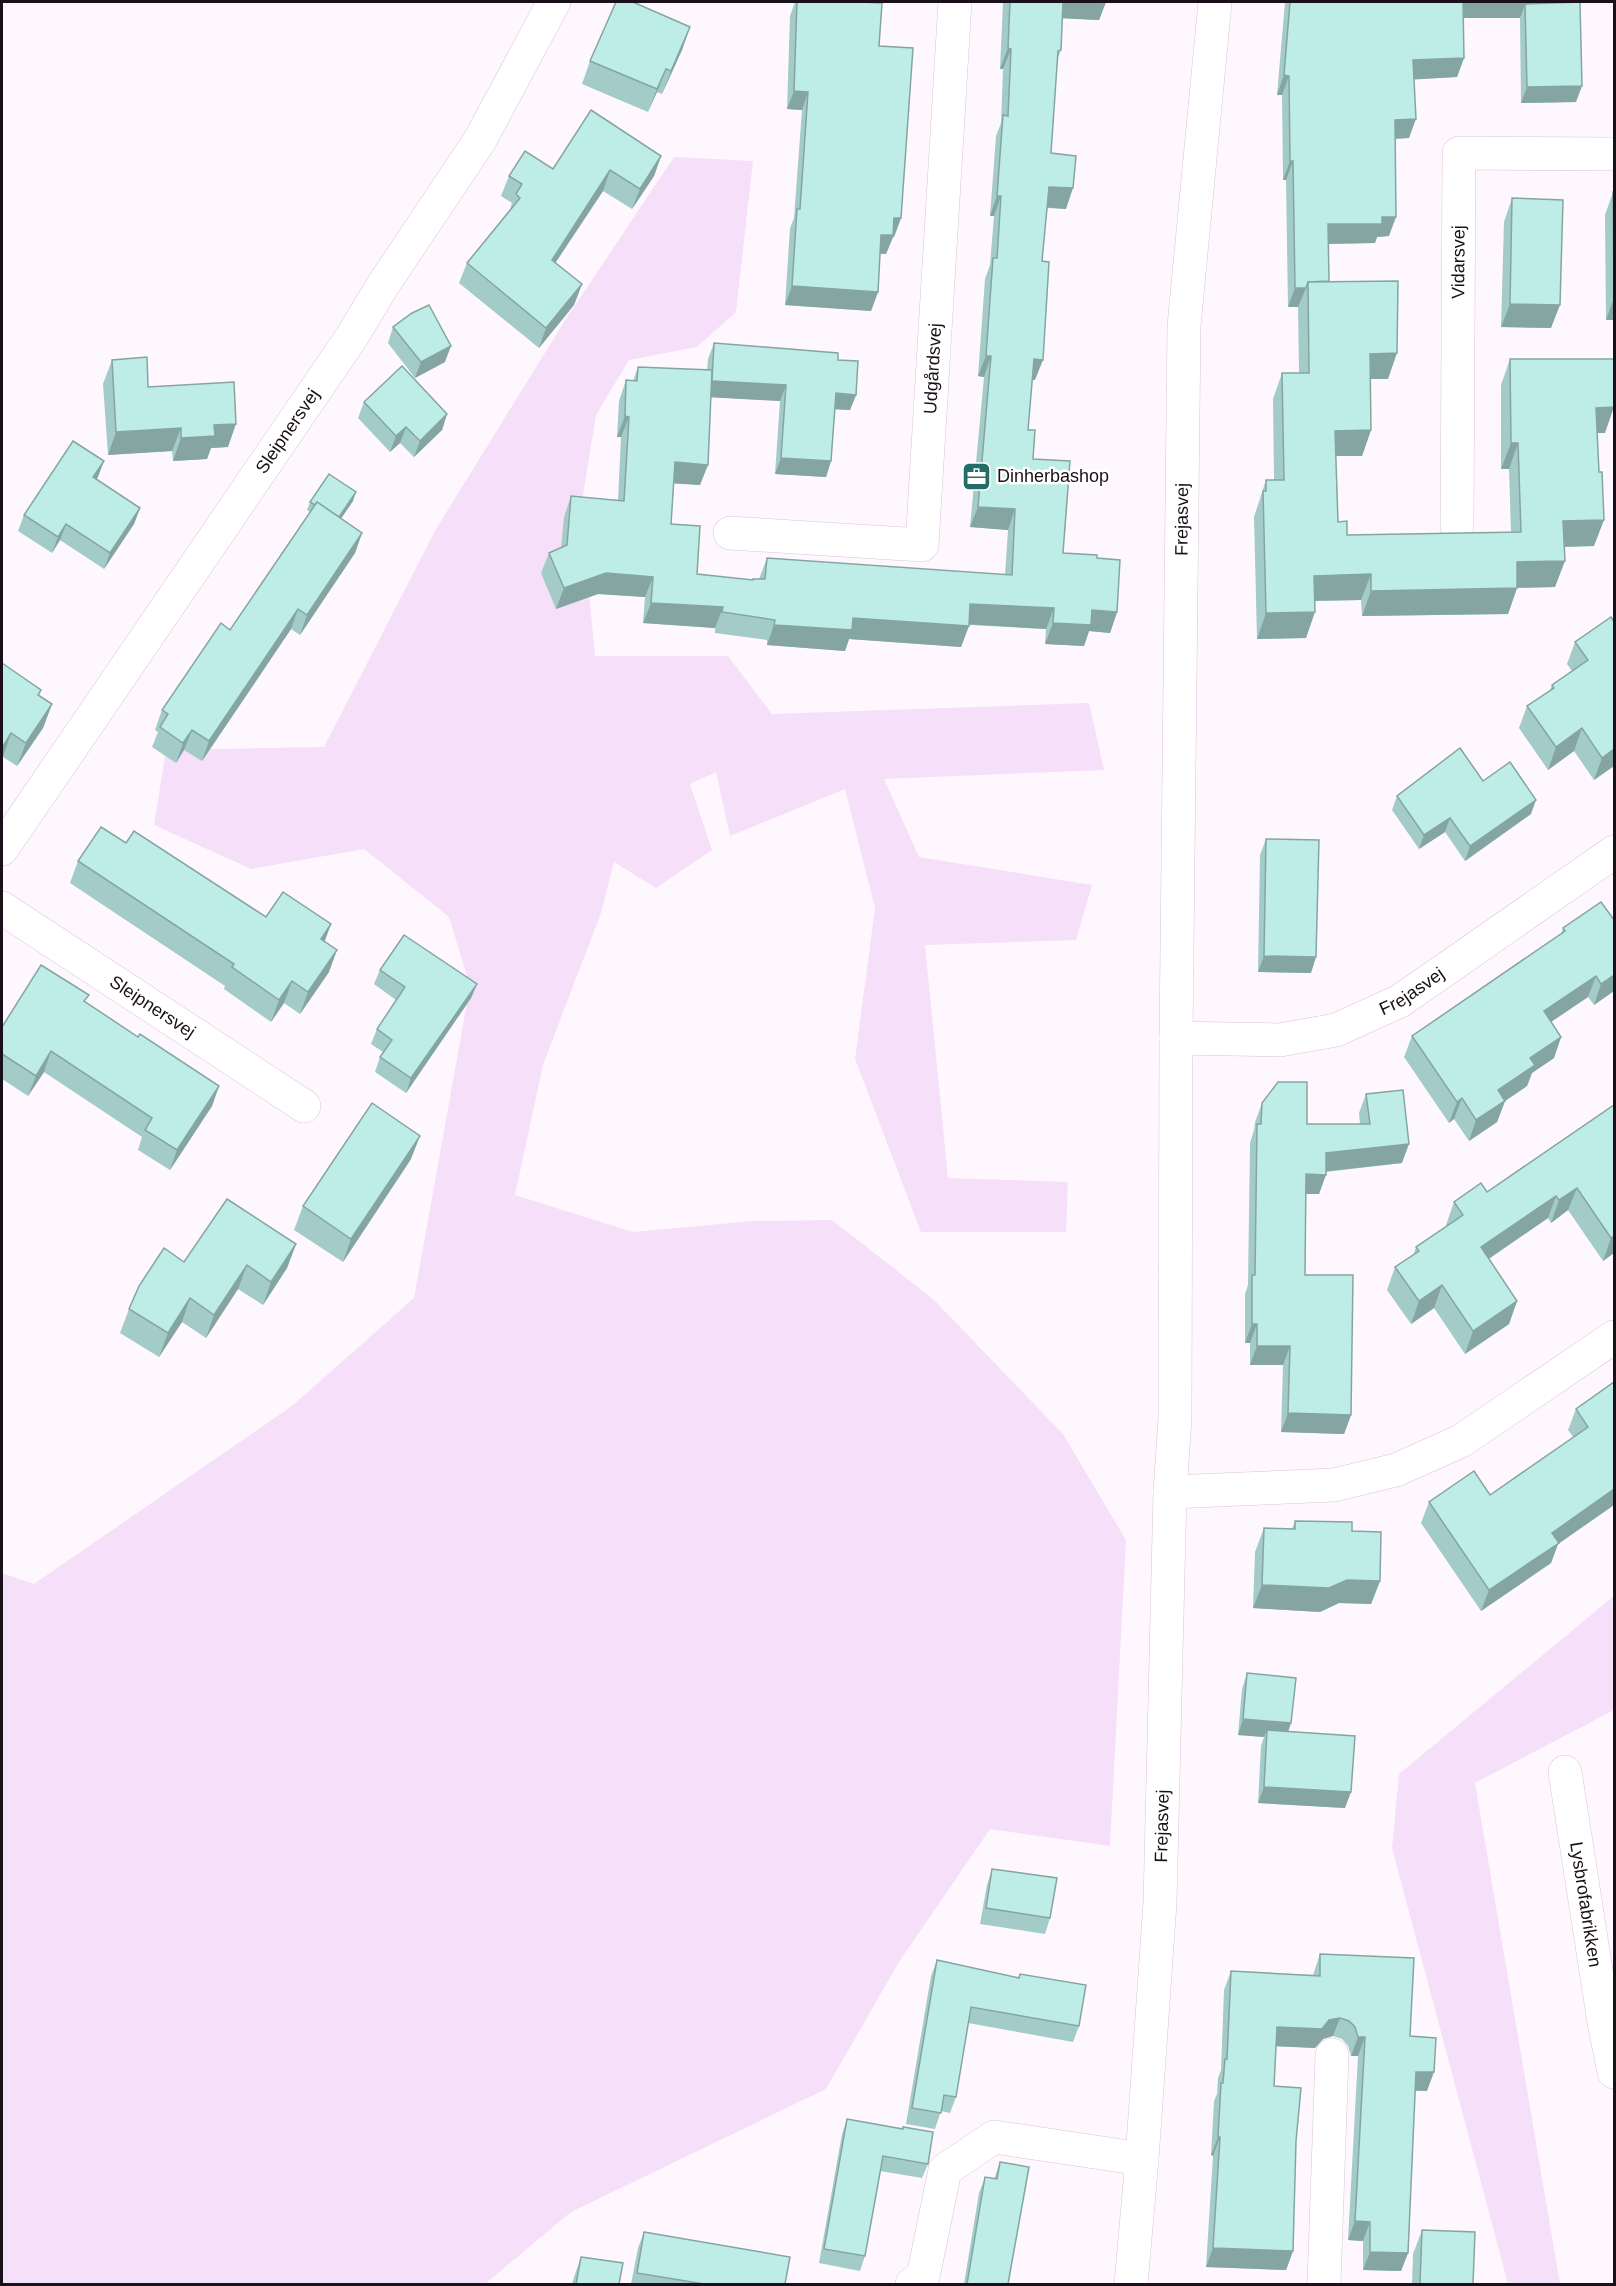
<svg xmlns="http://www.w3.org/2000/svg" width="1616" height="2286" font-family="Arial,sans-serif">
<style>
.green{fill:#f6dff8}
.lines{fill:none;stroke-linecap:round;stroke-linejoin:round}
.minor-casing{stroke:#dac2db;stroke-width:34}
.minor{stroke:#fff;stroke-width:33}
.wall{fill:#a3cbc7}
.shaded-wall{fill:#85a5a2}
.building{fill:#beece7;stroke:#85a5a2;stroke-width:1.5}
.labels{text-anchor:middle;dominant-baseline:central;stroke-width:5;stroke-linejoin:round;paint-order:stroke}
.street-label{font-size:18px;fill:#191019;stroke:#fff}
.poi-label{font-size:18px;fill:#191019;stroke:#fff;text-anchor:start}
</style>
<rect width="100%" height="100%" fill="#fef8fe"/>
<!-- green -->
<g class="green">
<path d="M674 157 753 161 736 312 697 347 629 360 596 415 581 507 595 656H728L772 714 1089 703 1104 770 884 779 919 857 1092 885 1076 940 925 945 948 1178 1068 1182 1066 1232H921L855 1059 875 908 845 789 730 836 716 772 690 784 712 850 656 888 614 862 601 913 543 1065 515 1195 633 1232 753 1221 832 1220 933 1299 1063 1434 1126 1540 1110 1846 990 1829 899 1962 826 2089 571 2212 485 2284H2V1573L34 1584 292 1406 414 1298 470 986 449 917 364 849 251 869 154 825 166 750 324 747 436 529 564 322Z"/>
<path d="M1614 1596V1710L1475 1783 1560 2284H1508L1392 1848 1399 1774Z"/>
</g>
<g class="lines">
<defs>
<g id="minor">
<path id="s1" d="M1457 526 1459 153 1614 154"/>
<path id="s2" d="M730 533 922 545 955 2"/>
<path id="s3" d="M2 849 351 338 383 285 480 140 554 2"/>
<path id="s4" d="M2 908 304 1106"/>
<path id="s5" d="M1176 1038 1280 1040 1336 1030 1400 1001 1614 852"/>
<path d="M1170 1492 1334 1485 1396 1470 1461 1441 1614 1337"/>
<path id="s6" d="M1565 1772 1604 2022 1614 2072"/>
<path d="M912 2284 923 2277 945 2170 994 2137 1142 2159"/>
<path id="s7" d="M1131 2284 1142 2159 1160 1903 1170 1492 1175 1418 1176 1038 1184 326 1215 2"/>
<path d="M1324 2284 1332 2055"/>
</g>
</defs>
<!-- minor casing -->
<use href="#minor" class="minor-casing"/>
<!-- minor -->
<use href="#minor" class="minor"/>
</g>
<!-- wall -->
<g class="wall">
<path d="M795 2H860L879 46 901 218 894 237H893L886 254H880L878 292 871 311 785 305 790 228 794 218 802 110 787 109 790 16Z"/>
<path d="M1003 2H1106L1099 20 1062 18 1061 50 1057 61 1051 153 1066 209 1047 208 1042 261 1035 380H1032L1028 430 1033 459 1063 553 1097 558 1117 612 1110 633 1089 631 1084 646 1045 644 1046 629 969 625 961 647 849 639 845 651 767 645V640L715 633V628L643 623 645 597 598 594 556 609 541 573 549 553 561 548 564 517 571 496 618 500 621 437H617L619 401 626 380 633 381 638 367 707 370 708 359 714 343 838 360 856 395 850 410 835 409 831 461 826 477 775 474 780 401 711 397 700 485 674 483 671 524 697 574 752 580 759 579 767 558 1005 575 1008 530 970 527 984 377 978 376 985 279 990 265 994 216H990L996 136 1001 123 1003 69H1000Z"/>
<path d="M1285 2H1532L1531 3 1576 102 1521 103 1520 18H1463L1464 58 1457 77 1414 79 1409 138 1395 139 1389 236 1377 237 1375 243 1328 244 1329 281 1388 379H1370L1371 430 1362 456H1336L1338 522 1347 535 1511 532 1509 469H1501V385L1510 359 1605 433H1597L1594 546 1564 547 1555 587 1517 588 1508 614 1362 616 1361 600 1315 601 1306 638 1257 639 1254 517 1266 480H1274L1273 399 1282 373H1299L1298 307H1288L1286 180H1283L1282 95H1277Z"/>
<path d="M690 27 682 50 662 94 657 92 648 112 582 84 590 61Z"/>
<path d="M661 156 654 176 632 209 603 191 555 263 582 284 574 305 539 348 459 283 467 263 510 210 512 203 501 196 509 176Z"/>
<path d="M1613 192H1614V320H1606L1605 215Z"/>
<path d="M1512 198 1551 328 1501 327 1504 222Z"/>
<path d="M393 327 445 362 415 378 388 343Z"/>
<path d="M112 360 228 447 211 448 207 459 173 461 172 451 108 455 103 384Z"/>
<path d="M364 402 447 414 442 430 414 457 400 443 390 452 358 418Z"/>
<path d="M98 477 96 480 140 508 134 524 104 569 60 540 52 553 18 531 24 515Z"/>
<path d="M353 501 341 518 362 533 355 553 300 635 291 629 202 761 184 750 176 763 152 747 158 732 155 730 162 710 230 630 310 512 307 510 310 502Z"/>
<path d="M1611 617 1614 766 1594 780 1574 751 1548 770 1519 728 1527 706 1550 690 1552 685 1572 671 1567 664 1575 642Z"/>
<path d="M2 663 39 695 52 704 43 728 17 766 3 757 2 759Z"/>
<path d="M1483 781 1531 814 1465 861 1445 832 1419 849 1392 810 1397 796Z"/>
<path d="M1266 839 1311 973 1258 972 1260 855Z"/>
<path d="M126 843 266 917 331 924 324 941 329 972 300 1014 284 1003 271 1022 224 989 225 986 70 883 78 861Z"/>
<path d="M1563 928 1614 991 1594 1005 1588 997 1551 1022 1561 1037 1554 1058 1532 1073 1527 1086 1505 1101 1497 1122 1469 1141 1454 1119 1449 1123 1404 1057 1412 1036 1561 934Z"/>
<path d="M380 970 477 984 471 998 406 1093 375 1072 380 1057 383 1052 371 1044 377 1029 396 1000 374 984Z"/>
<path d="M2 1027 138 1037 219 1086 212 1106 170 1170 138 1150 142 1137 44 1072 28 1096 2 1079Z"/>
<path d="M1366 1094 1402 1163 1326 1172 1319 1194H1306L1305 1275 1351 1415 1344 1434 1281 1432 1283 1365H1250V1343H1245V1294L1248 1285 1250 1143 1254 1130 1255 1122 1262 1103 1307 1124H1360L1359 1113Z"/>
<path d="M1614 1105V1253L1603 1261 1568 1210 1551 1223 1548 1218 1489 1259 1517 1301 1509 1324 1465 1354 1434 1308 1411 1324 1387 1290 1395 1267 1413 1256 1416 1247 1447 1226 1446 1225 1454 1202 1487 1192Z"/>
<path d="M411 1159 343 1262 294 1230 303 1206Z"/>
<path d="M296 1244 287 1268 263 1305 238 1289 206 1338 182 1322 159 1357 120 1333 129 1309Z"/>
<path d="M1614 1382V1505L1558 1544 1551 1563 1481 1611 1421 1523 1429 1502 1490 1495 1574 1438 1568 1430 1576 1409Z"/>
<path d="M1295 1521 1352 1531 1380 1581 1371 1604 1339 1603 1320 1612 1253 1608 1255 1552 1264 1528 1292 1529Z"/>
<path d="M1247 1673 1288 1732 1345 1808 1258 1803 1261 1746 1264 1737 1238 1735 1242 1689Z"/>
<path d="M992 1869 1050 1918 1045 1934 980 1924 987 1885Z"/>
<path d="M1320 1954 1410 2036 1427 2091H1415L1408 2253 1401 2271 1363 2270V2241L1348 2240 1358 2056H1351L1348 2046 1342 2039 1333 2036 1323 2039 1315 2048 1276 2046 1274 2086 1296 2141 1293 2251 1286 2270 1206 2267 1213 2156 1211 2155 1214 2101 1217 2094 1218 2078 1221 2070 1224 1990 1231 1971 1313 1975Z"/>
<path d="M937 1960 1018 1978 1020 1974 1079 2026 1073 2042 968 2023 956 2097 950 2113 941 2111 935 2129 906 2124 931 1976Z"/>
<path d="M847 2119 928 2164 922 2178 880 2171 865 2256 860 2271 819 2263 842 2134Z"/>
<path d="M1000 2162 1008 2284H964L979 2193 985 2177 994 2179Z"/>
<path d="M1422 2230 1473 2284H1412L1413 2254Z"/>
<path d="M644 2232 785 2284H631L638 2248Z"/>
<path d="M581 2257 619 2284H572L574 2277Z"/>
</g>
<!-- shaded-wall -->
<g class="shaded-wall">
<path d="M1061 2H1106L1099 20 1055 18Z"/>
<path d="M1462 2H1532L1526 18 1525 4 1520 18H1456Z"/>
<path d="M690 27 682 50 662 94 671 71Z"/>
<path d="M1008 48 1011 49 1003 69H1000Z"/>
<path d="M1464 58 1457 77 1406 80 1413 60Z"/>
<path d="M666 69 657 92 648 112 657 89Z"/>
<path d="M1284 75 1289 76 1282 95H1277Z"/>
<path d="M1582 86 1576 102 1521 103 1527 87Z"/>
<path d="M794 91 808 92 802 110 787 109Z"/>
<path d="M1416 119 1409 138 1388 139 1395 120Z"/>
<path d="M661 156 654 176 632 209 640 189Z"/>
<path d="M1290 161H1293L1286 180H1283Z"/>
<path d="M610 170 603 191 544 280 552 260Z"/>
<path d="M1049 187 1073 188 1066 209 1041 207Z"/>
<path d="M997 196H1001L994 216H990Z"/>
<path d="M1382 217H1396L1389 236 1377 237 1375 243 1321 244 1328 224Z"/>
<path d="M894 218H901L894 237H893L886 254 874 253 881 235Z"/>
<path d="M582 284 574 305 539 348 546 328Z"/>
<path d="M792 286 878 292 871 311 785 305Z"/>
<path d="M1295 288H1306L1298 307H1288Z"/>
<path d="M1614 298V320H1606Z"/>
<path d="M1510 304 1560 305 1551 328 1501 327Z"/>
<path d="M451 346 445 362 415 378 421 362Z"/>
<path d="M1397 353 1388 379H1360L1370 354Z"/>
<path d="M986 356H991L984 377 978 376Z"/>
<path d="M1034 359 1043 360 1035 380H1026Z"/>
<path d="M711 381 786 385 780 401 706 397Z"/>
<path d="M836 393 856 395 850 410 830 409Z"/>
<path d="M1614 407 1605 433H1587L1596 408Z"/>
<path d="M447 414 442 430 414 457 420 441Z"/>
<path d="M625 416 629 417 621 437H617Z"/>
<path d="M236 424 228 447 211 448 207 459 173 461 181 438 214 425Z"/>
<path d="M406 427 400 443 390 452 396 436Z"/>
<path d="M181 428 172 451 108 455 116 432Z"/>
<path d="M1371 430 1362 456H1325L1335 431Z"/>
<path d="M1511 443H1518L1509 469H1501Z"/>
<path d="M781 458 831 461 826 477 775 474Z"/>
<path d="M104 461 98 477 87 493 93 477Z"/>
<path d="M675 462 708 465 700 485 667 483Z"/>
<path d="M356 492 353 501 334 529 337 521Z"/>
<path d="M978 507 1015 509 1008 530 970 527Z"/>
<path d="M140 508 134 524 104 569 110 553Z"/>
<path d="M1604 520 1594 546 1554 547 1563 521Z"/>
<path d="M66 524 60 540 52 553 58 537Z"/>
<path d="M362 533 355 553 300 635 307 615Z"/>
<path d="M1565 561 1555 587 1507 588 1517 562Z"/>
<path d="M606 573 653 577 645 597 598 594 556 609 564 588Z"/>
<path d="M1371 574 1361 600 1304 601 1314 576Z"/>
<path d="M1517 588 1508 614 1362 616 1371 591Z"/>
<path d="M651 603 723 607 715 628 643 623Z"/>
<path d="M970 604 1054 608 1046 629 963 624Z"/>
<path d="M298 609 291 629 202 761 209 741Z"/>
<path d="M1092 610 1117 612 1110 633 1089 631 1084 646 1045 644 1053 623Z"/>
<path d="M1315 612 1306 638 1257 639 1266 613Z"/>
<path d="M853 618 969 626 961 647 849 639 845 651 767 645 774 625Z"/>
<path d="M52 704 43 728 17 766 26 743Z"/>
<path d="M1582 728 1574 751 1548 770 1556 747Z"/>
<path d="M192 730 184 750 176 763 183 743Z"/>
<path d="M11 733 3 757 2 759V748Z"/>
<path d="M1614 749V766L1594 780 1602 758Z"/>
<path d="M1536 800 1531 814 1465 861 1470 846Z"/>
<path d="M1450 818 1445 832 1419 849 1424 835Z"/>
<path d="M331 924 323 946 321 939Z"/>
<path d="M337 950 329 972 300 1014 308 992Z"/>
<path d="M1264 956 1316 957 1311 973 1258 972Z"/>
<path d="M1614 975V991L1594 1005 1601 984Z"/>
<path d="M1596 976 1588 997 1536 1032 1544 1011Z"/>
<path d="M292 981 284 1003 271 1022 279 1000Z"/>
<path d="M477 984 471 998 406 1093 411 1078Z"/>
<path d="M1561 1037 1554 1058 1532 1073 1527 1086 1505 1101 1497 1122 1469 1141 1476 1120 1498 1090 1530 1058Z"/>
<path d="M51 1051 44 1072 28 1096 36 1076Z"/>
<path d="M219 1086 212 1106 170 1170 177 1150Z"/>
<path d="M1462 1098 1454 1119 1449 1123 1457 1102Z"/>
<path d="M420 1136 411 1159 343 1262 351 1239Z"/>
<path d="M1409 1144 1402 1163 1319 1172 1326 1153Z"/>
<path d="M1306 1174 1326 1175 1319 1194H1299Z"/>
<path d="M1577 1188 1568 1210 1551 1223 1559 1200Z"/>
<path d="M1556 1196 1548 1218 1472 1270 1481 1247Z"/>
<path d="M1614 1236V1253L1603 1261 1611 1238Z"/>
<path d="M296 1244 287 1268 263 1305 271 1282Z"/>
<path d="M247 1265 238 1289 206 1338 214 1315Z"/>
<path d="M1442 1285 1434 1308 1411 1324 1419 1301Z"/>
<path d="M190 1298 182 1322 159 1357 168 1333Z"/>
<path d="M1517 1301 1509 1324 1465 1354 1473 1331Z"/>
<path d="M1252 1324H1257L1250 1343H1245Z"/>
<path d="M1257 1346H1290L1283 1365H1250Z"/>
<path d="M1288 1413 1351 1415 1344 1434 1281 1432Z"/>
<path d="M1614 1489V1505L1558 1544 1551 1563 1481 1611 1489 1590 1552 1533Z"/>
<path d="M1347 1580 1380 1581 1371 1604 1339 1603 1320 1612 1253 1608 1262 1585Z"/>
<path d="M1243 1719 1291 1723 1286 1739 1267 1730 1264 1737 1238 1735Z"/>
<path d="M1264 1787 1351 1792 1345 1808 1258 1803Z"/>
<path d="M1340 2018 1333 2036 1323 2039 1315 2048 1270 2046 1277 2027 1329 2020Z"/>
<path d="M1358 2037H1365L1358 2056H1351Z"/>
<path d="M1416 2072H1434L1427 2091 1409 2090Z"/>
<path d="M1218 2137H1220L1213 2156 1211 2155Z"/>
<path d="M1355 2221 1370 2222 1363 2241 1348 2240Z"/>
<path d="M1213 2248 1293 2251 1286 2270 1206 2267Z"/>
<path d="M1370 2252 1408 2253 1401 2271 1363 2270Z"/>
</g>
<!-- building -->
<g class="building">
<path d="M616 2H633L690 27 671 71 666 69 657 89 590 61Z"/>
<path d="M797 2H860L882 3 879 46 913 48 901 218H894L893 235H881L878 292 792 286 797 209H800L808 92 794 91Z"/>
<path d="M1010 2H1063L1061 50 1058 51 1051 153 1076 156 1073 188 1049 187 1042 261 1049 262 1043 360 1034 359 1028 430H1035L1033 459 1070 461 1063 553 1097 555V558L1120 560 1117 612 1092 610 1091 625 1053 623 1054 608 970 604 969 626 853 618 852 630 774 625 775 620 722 612 723 607 651 603 653 577 606 573 564 588 549 553 567 545 571 496 624 501 629 417 625 416 626 380 637 381 638 367 712 370 708 465 675 462 671 524 700 526 697 574 753 580V579H765L767 558 1012 575 1015 509 978 507 991 356H986L993 258H997L1001 196H997L1003 115 1008 116 1011 49 1008 48Z"/>
<path d="M1290 2H1463L1464 58 1413 60 1416 119 1395 120 1396 217H1382V224H1328L1329 281 1308 282 1306 288H1295L1293 161H1290L1289 76 1284 75Z"/>
<path d="M1580 2 1582 86 1527 87 1525 4Z"/>
<path d="M591 110 661 156 640 189 610 170 552 260 582 284 546 328 467 263 520 198 516 194 522 184 509 176 525 151 553 169Z"/>
<path d="M1613 192H1614V281Z"/>
<path d="M1512 198 1563 200 1560 305 1510 304Z"/>
<path d="M1398 281 1397 353 1370 354 1371 430 1335 431 1338 522 1347 521V535L1521 532 1518 443H1511L1510 359H1614V407L1596 408 1599 472H1602L1604 520 1563 521 1565 561 1517 562V588L1371 591V574L1314 576 1315 612 1266 613 1263 491H1266V480H1284L1282 373H1309L1308 282Z"/>
<path d="M429 305 451 346 421 362 393 327 412 313Z"/>
<path d="M714 343 838 353V360L858 361 856 395 836 393 831 461 781 458 786 385 712 381Z"/>
<path d="M147 357 148 387 234 382 236 424 214 425 215 436 181 438V428L116 432 112 360Z"/>
<path d="M402 366 447 414 420 441 406 427 396 436 364 402Z"/>
<path d="M73 441 104 461 93 477 140 508 110 553 66 524 58 537 24 515Z"/>
<path d="M329 474 356 492 339 517 317 502 315 505 310 502Z"/>
<path d="M317 502 362 533 307 615 298 609 209 741 192 730 183 743 160 727 168 714 162 710 221 623 230 630Z"/>
<path d="M1611 617 1614 622V749L1602 758 1582 728 1556 747 1527 706 1554 688 1552 685 1588 660 1575 642Z"/>
<path d="M2 663 41 690 38 695 52 704 26 743 11 733 2 748Z"/>
<path d="M1460 748 1483 781 1510 762 1536 800 1470 846 1450 818 1424 835 1397 796Z"/>
<path d="M101 827 126 843 134 831 266 917 283 892 331 924 321 939 337 950 308 992 292 981 279 1000 232 967 234 964 78 861Z"/>
<path d="M1266 839 1319 840 1316 957 1264 956Z"/>
<path d="M1601 902 1614 920V919V975L1601 984 1596 976 1544 1011 1561 1037 1530 1058 1535 1065 1498 1090 1505 1101 1476 1120 1462 1098 1457 1102 1412 1036 1565 931 1563 928Z"/>
<path d="M404 935 477 984 411 1078 380 1057 392 1040 377 1029 405 987 380 970Z"/>
<path d="M41 965 89 995 84 1001 138 1037 140 1034 219 1086 177 1150 145 1130 152 1118 51 1051 36 1076 2 1054V1027Z"/>
<path d="M1278 1082H1307V1124H1370L1366 1094 1403 1090 1409 1144 1326 1153V1175L1306 1174 1305 1275H1353L1351 1415 1288 1413 1290 1346H1257V1324H1252V1275H1255L1257 1124H1261L1262 1103Z"/>
<path d="M372 1103 420 1136 351 1239 303 1206Z"/>
<path d="M1614 1105V1236L1611 1238 1577 1188 1559 1200 1556 1196 1481 1247 1517 1301 1473 1331 1442 1285 1419 1301 1395 1267 1419 1251 1416 1247 1463 1215 1454 1202 1481 1183 1487 1192Z"/>
<path d="M227 1199 296 1244 271 1282 247 1265 214 1315 190 1298 168 1333 129 1309 139 1286 164 1248 184 1262Z"/>
<path d="M1614 1382V1489L1552 1533 1559 1543 1489 1590 1429 1502 1474 1471 1490 1495 1588 1427 1576 1409Z"/>
<path d="M1295 1521 1352 1522V1531L1381 1532 1380 1581 1347 1580 1329 1588 1262 1585 1264 1528 1295 1529Z"/>
<path d="M1247 1673 1296 1678 1291 1723 1243 1719Z"/>
<path d="M1267 1730 1355 1736 1351 1792 1264 1787Z"/>
<path d="M992 1869 1057 1878 1050 1918 986 1908Z"/>
<path d="M1320 1954 1414 1958 1410 2036 1436 2038 1434 2072H1416L1408 2253 1370 2252V2222L1355 2221 1365 2037H1358L1355 2027 1349 2021 1340 2018 1329 2020 1322 2029 1277 2027 1274 2086 1301 2088 1296 2141 1293 2251 1213 2248 1220 2137H1218L1221 2083H1223L1225 2059H1227L1231 1971 1320 1976Z"/>
<path d="M937 1960 1019 1978 1020 1974 1086 1985 1079 2026 971 2007 956 2097 944 2095 941 2113 912 2108Z"/>
<path d="M847 2119 903 2129V2127L933 2132 928 2164 883 2156 865 2256 824 2249Z"/>
<path d="M1000 2162 1029 2167 1008 2284H967L985 2177 997 2179Z"/>
<path d="M1422 2230 1475 2232 1473 2284H1420Z"/>
<path d="M644 2232 790 2257 785 2284H704L637 2273Z"/>
<path d="M581 2257 623 2263 619 2284H576Z"/>
</g>
<!-- icons -->
<defs>
<symbol id="office-square" viewBox="-11 -11 22 22"><rect x="-9" y="-9" width="18" height="18" rx="4" fill="#236d68" stroke="#fff"/><path d="M-6-3h4V-5.5h4V-3h4V5H-6ZM-1-4.5V-3h2v-1.5ZM-6 0V1H6V0Z" fill="#fff"/></symbol>
</defs>
<g fill-rule="evenodd">
<use href="#office-square" x="960" y="460" width="33" height="33"/>
</g>
<g class="labels">
<!-- street labels -->
<g class="street-label">
<text stroke="none"><textPath href="#s1" startOffset="264">Vidarsvej</textPath></text>
<text stroke="none"><textPath href="#s2" startOffset="369">Udgårdsvej</textPath></text>
<text stroke="none"><textPath href="#s3" startOffset="506">Sleipnersvej</textPath></text>
<text stroke="none"><textPath href="#s7" startOffset="1766">Frejasvej</textPath></text>
<text stroke="none"><textPath href="#s5" startOffset="246">Frejasvej</textPath></text>
<text stroke="none"><textPath href="#s4" startOffset="180">Sleipnersvej</textPath></text>
<text stroke="none"><textPath href="#s7" startOffset="459">Frejasvej</textPath></text>
<text stroke="none"><textPath href="#s6" startOffset="134">Lysbrofabrikken</textPath></text>
</g>
<!-- poi labels -->
<g class="poi-label">
<text x="997" y="476">Dinherbashop</text>
</g>
</g>
<!-- border -->
<rect width="1616" height="2286" fill="none" stroke="#191019" stroke-width="6"/>
</svg>
